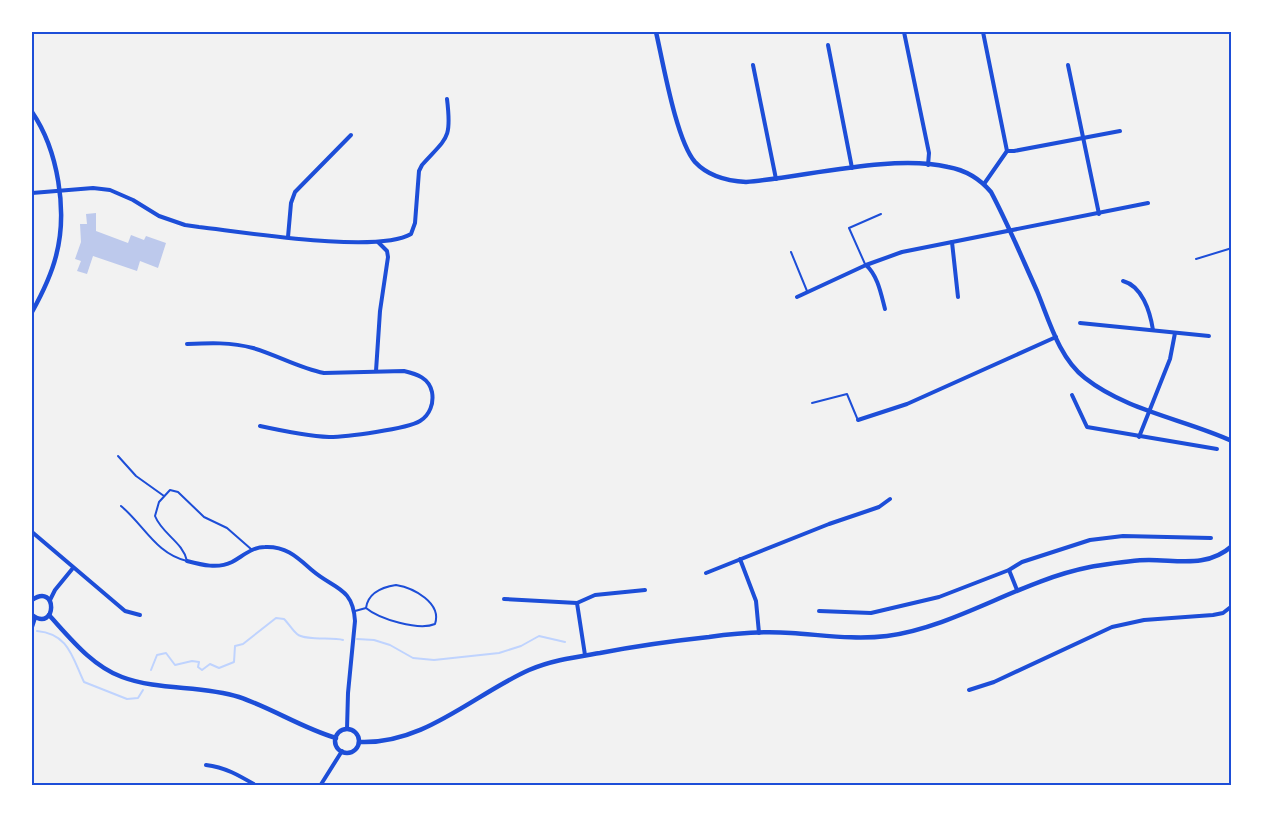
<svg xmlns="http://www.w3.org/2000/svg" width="1263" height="817" font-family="'IBM Plex Sans',sans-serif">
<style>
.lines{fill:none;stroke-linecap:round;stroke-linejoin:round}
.stream{stroke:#bfd3fe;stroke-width:2}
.building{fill:#bdc9ec}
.service{stroke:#1d4ed8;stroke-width:2}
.minor{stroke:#1d4ed8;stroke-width:4}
.tertiary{stroke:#1d4ed8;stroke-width:4.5}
.neatline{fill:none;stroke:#1d4ed8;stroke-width:2}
</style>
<rect width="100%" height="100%" fill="#f2f2f2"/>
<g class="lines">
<!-- stream -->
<g class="stream">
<path d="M37 631C69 634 72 657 84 682L127 699 138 698 143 690"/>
<path d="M357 639 374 640 390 645 413 658 434 660 499 653 521 646 539 636 565 642"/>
<path d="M151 670 157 655 166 653 175 665 192 661 199 662 198 667 202 670 210 664 219 668 234 662 235 646 243 644 276 618 284 619C289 624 293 631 297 634 305 641 332 637 343 640"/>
</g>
</g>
<!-- building -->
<path class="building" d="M96 213V231L128 243 131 235 144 240 146 236 166 243 158 268 140 261 137 271 93 256 87 274 77 271 81 261 75 259 81 242 80 224H87L86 214Z"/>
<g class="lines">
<!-- service -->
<g class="service">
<path d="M791 252 807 291"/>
<path d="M1196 259 1232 248"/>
<path d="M865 264 849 228 881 214"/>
<path d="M812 403 847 394 857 418"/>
<path d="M118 456 136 476 164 496"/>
<path d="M121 506C144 525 156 554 187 561"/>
<path d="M187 561C183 542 162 534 155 516L159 502 170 490 178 492 204 517 227 528 251 549"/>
<path d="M396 585C414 588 442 603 435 624 419 631 379 619 366 608 368 593 383 587 396 585Z"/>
<path d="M355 611 366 608"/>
</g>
<!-- minor -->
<g class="minor">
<path d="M904 32 929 153 928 165"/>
<path d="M983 32 1007 151"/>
<path d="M828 45 852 168"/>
<path d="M753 65 776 179"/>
<path d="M1068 65 1099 214"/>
<path d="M1007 151H1014L1120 131"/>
<path d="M984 184 1007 151"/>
<path d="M32 193 93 188 110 190 133 200 159 216 185 225 199 227C243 232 377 254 411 234L415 223 419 171 422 165C447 137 452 140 447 99"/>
<path d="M288 237 291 203 295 192 351 135"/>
<path d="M952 242 958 297"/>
<path d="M866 265C878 276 881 294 885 309"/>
<path d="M1123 281C1142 286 1150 311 1153 330"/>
<path d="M797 297 866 265 902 252 1148 203"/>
<path d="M1080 323 1209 336"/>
<path d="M187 344C209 343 231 342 253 348 277 355 299 368 324 373L404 371C417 374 429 378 432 392 434 403 430 415 420 421 407 429 346 437 329 437 306 436 283 431 260 426"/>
<path d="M376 371 380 311 388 257 387 251 378 242"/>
<path d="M1072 395 1087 427 1217 449"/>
<path d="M858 420 907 404 1056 337"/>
<path d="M1139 437 1170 359 1175 333"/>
<path d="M32 532 125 611 140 615"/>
<path d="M740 559 756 601 759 633"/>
<path d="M187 561C202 565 218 569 232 562 243 556 252 547 265 547 287 546 298 558 313 571 334 589 353 587 355 621L348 693 347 729"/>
<path d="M1009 570 1017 590"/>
<path d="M706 573 829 524 879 507 890 499"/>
<path d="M504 599 577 603 595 595 645 590"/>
<path d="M50 600 55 590 73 568"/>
<path d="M577 603 585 655"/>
<path d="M819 611 871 613 939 597 1009 570 1022 562 1090 540 1123 536 1211 538"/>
<path d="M32 627 35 618"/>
<path d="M969 690 994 682 1112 627 1144 620 1213 615 1223 613 1232 606"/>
<path d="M206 765C225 767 240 776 257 786"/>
<path d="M320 786 342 751"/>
</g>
<!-- tertiary -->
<g class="tertiary">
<path d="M656 32C663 62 676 140 695 162 708 176 727 181 746 182 805 177 892 154 948 167 965 170 980 179 991 192 1008 224 1022 258 1037 291 1049 320 1059 358 1085 378 1127 411 1184 419 1232 441"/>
<path d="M32 112C58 150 68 211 56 256 51 276 42 294 32 312"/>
<path d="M1232 444V453"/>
<path d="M32 600C58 582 57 633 32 615"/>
<path d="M49 615C70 638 92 666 122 677 159 691 201 685 239 697 272 708 302 728 336 738"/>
<circle cx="347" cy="741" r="12"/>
<path d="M359 742C424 745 473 695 529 670 552 660 576 657 600 653 636 646 672 641 709 637 736 633 764 631 791 633 823 635 855 640 887 636 958 626 1019 581 1090 567 1109 564 1130 560 1149 560 1179 560 1207 568 1232 546"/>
</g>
</g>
<!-- border -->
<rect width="1263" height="817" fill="none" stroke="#ffffff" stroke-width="66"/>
<rect x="33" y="33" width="1197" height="751" class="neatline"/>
</svg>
